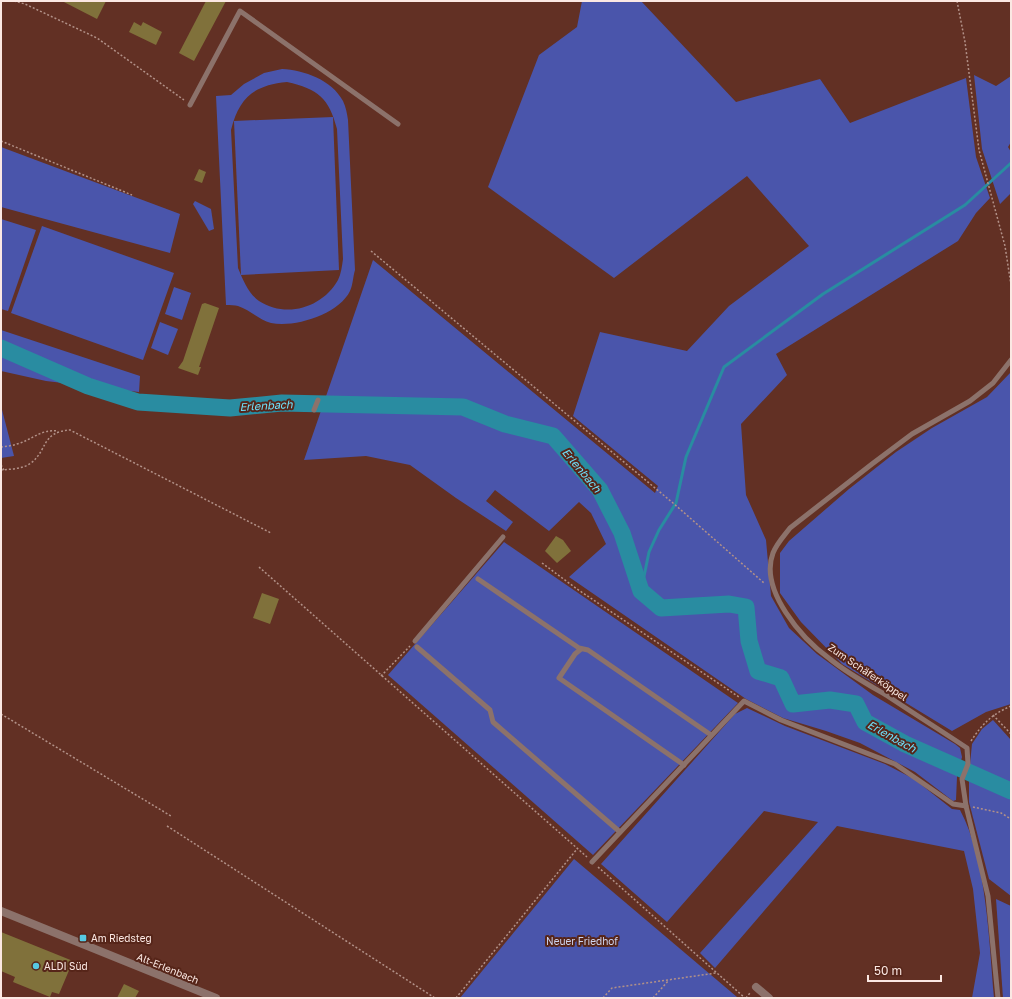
<svg xmlns="http://www.w3.org/2000/svg" width="1012" height="999" font-family="'Golos Text',sans-serif">
<style>
.green{fill:#4a55ab;fill-rule:evenodd}
.lines{fill:none;stroke-linecap:round;stroke-linejoin:round}
.stream{stroke:#298ca1;stroke-width:3}
.river{stroke:#298ca1;stroke-width:17}
.building{fill:#80713b}
.path{stroke:#b29188;stroke-width:1.5;stroke-dasharray:2 2;stroke-linecap:butt}
.service{stroke:#8c726b;stroke-width:5}
.minor{stroke:#8c726b;stroke-width:8}
.poi-dot{fill:#57c9e2;stroke:#562519;stroke-width:1.5}
.labels{text-anchor:middle;dominant-baseline:central;stroke-width:4;stroke-linejoin:round;paint-order:stroke}
.street-label{font-size:10px;fill:#fbe8e3;stroke:#562519}
.poi-label{font-size:10px;fill:#fbe8e3;stroke:#562519;text-anchor:start}
.park-label{font-size:10px;fill:#ced4ef;stroke:#562519}
.water-label{font-size:11px;font-style:italic;fill:#6ee2fc;stroke:#562519}
</style>
<rect width="100%" height="100%" fill="#623024"/>
<!-- green -->
<g class="green">
<path d="M582 1H641L736 102 820 79 850 123 966 78 976 157 990 198 976 213 958 241 776 354 787 375 741 424 746 495 766 540 771 596 789 628 817 654 873 695 955 744 960 748 962 757 957 777 956 800 953 801 915 772 860 743 826 731 783 718 746 699 569 577 606 544 591 513 579 502 549 531 495 490 486 501 513 522 506 531 456 498 410 465 366 456 304 460 373 260 655 493 658 486 573 416 600 332 687 351 729 306 809 246 747 176 614 278 488 187 539 55 577 27Z"/>
<path d="M282 69C304 70 332 80 343 101 346 107 347 114 348 120L355 270C353 276 353 285 350 291 339 314 295 328 271 323 259 320 250 310 238 306 235 305 230 305 226 305L216 96 231 95 244 84 264 73ZM287 82C318 89 329 98 337 129L343 259C342 266 341 274 338 280 323 307 287 319 259 301 248 293 243 280 238 268L231 130C239 98 254 85 287 82Z"/>
<path d="M974 75 996 86 1011 76V142L1008 147 1011 152V193L1000 204 982 149Z"/>
<path d="M333 117 339 270 241 275 234 121Z"/>
<path d="M1 147 180 214 170 253 1 207Z"/>
<path d="M195 201 211 209 214 229 209 231 193 204Z"/>
<path d="M1 219 36 230 8 311 1 309Z"/>
<path d="M42 226 174 273 143 360 11 313Z"/>
<path d="M174 287 191 293 182 320 165 314Z"/>
<path d="M160 322 178 329 168 355 151 348Z"/>
<path d="M1 330 140 376 139 392 46 381 1 371Z"/>
<path d="M1011 372V704L986 712 952 731 842 664 801 622 780 593V553L789 541 849 489 896 452 932 428 987 397Z"/>
<path d="M1 406 14 456 1 458Z"/>
<path d="M504 542 738 703 593 855 388 675Z"/>
<path d="M747 708 785 726 885 764 914 779 952 809 960 810C987 860 989 941 994 998H972L980 953 973 889 964 851 837 826 715 968 700 953 818 822 764 811 667 922 601 864 735 714Z"/>
<path d="M993 720 1011 740V896L989 879 969 802V774L972 744 982 729Z"/>
<path d="M574 859 737 997 460 998Z"/>
<path d="M996 899 1011 906V998H1003Z"/>
</g>
<g class="lines">
<!-- stream -->
<path class="stream" d="M641 591 649 552 659 530 676 503 686 457 724 367 823 294 965 205 1011 163"/>
<!-- river -->
<path class="river" d="M1 348 88 386 138 402 230 408 282 403 463 407 505 424 553 436 600 490 622 533 641 591 661 608 729 604 746 607 749 641 758 671 781 678 793 704 830 700 856 704 865 722 905 744 1011 791"/>
</g>
<!-- building -->
<g class="building">
<path d="M62 1H106L97 19Z"/>
<path d="M206 1H226L194 61 179 53Z"/>
<path d="M134 22 141 26 143 22 162 32 156 45 129 32Z"/>
<path d="M199 169 206 172 202 183 194 180Z"/>
<path d="M205 303 219 308 199 367H201L198 375 178 368 183 361 202 304Z"/>
<path d="M556 536 563 540 571 551 557 563 545 551Z"/>
<path d="M262 593 279 599 270 624 253 618Z"/>
<path d="M1 932 73 961 59 994 52 992 50 997 13 982 15 977 1 971Z"/>
<path d="M124 984 139 991 135 998H117Z"/>
</g>
<g class="lines">
<!-- path -->
<g class="path">
<path d="M14 1 25 4 97 38 184 100"/>
<path d="M957 1 965 42 979 150 1005 246 1011 285"/>
<path d="M1 141 132 195"/>
<path d="M371 251 673 503 764 583"/>
<path d="M1 447C6 446 12 446 17 444 32 440 40 429 58 431"/>
<path d="M1 465 4 470"/>
<path d="M1 470C11 469 23 469 31 463 48 450 41 432 70 430L271 533"/>
<path d="M542 563 577 589 739 697"/>
<path d="M259 567 587 857"/>
<path d="M381 676 410 646"/>
<path d="M1 714 171 816"/>
<path d="M993 715 1011 734"/>
<path d="M971 741C983 723 991 715 1011 706"/>
<path d="M973 807 1001 813 1011 819"/>
<path d="M167 826 435 998"/>
<path d="M598 867 745 998"/>
<path d="M456 998 577 849"/>
<path d="M603 998 612 988 716 973"/>
<path d="M653 998 669 980"/>
<path d="M746 998 750 993"/>
</g>
<!-- service -->
<g class="service">
<path d="M190 105 240 11 398 124"/>
<path d="M314 410 318 400"/>
<path d="M478 579 579 648 588 650 711 735"/>
<path d="M415 641 503 537"/>
<path d="M417 647 490 710 493 722 620 832"/>
<path d="M581 649 575 654 559 678 684 765"/>
<path d="M592 862 744 701 781 720 895 764 953 804 966 806"/>
<path d="M998 998 988 896 966 806 962 779 968 764 967 748C940 730 913 713 886 695 867 684 847 673 830 659 802 639 759 590 773 553 777 543 784 536 790 528L872 464 912 434 970 401 993 383 1011 360"/>
</g>
<!-- minor -->
<g class="minor">
<path d="M1 911 216 998"/>
<path d="M756 987 769 998"/>
</g>
</g>
<!-- markers -->
<g class="poi-dot">
<rect x="79" y="934" width="8" height="8" rx="2"/>
<circle cx="36" cy="966" r="4"/>
</g>
<g class="labels">
<!-- street labels -->
<g class="street-label">
<text transform="translate(868 672) rotate(34)">Zum Schäferköppel</text>
<text transform="translate(168 968) rotate(22)">Alt-Erlenbach</text>
</g>
<!-- poi labels -->
<g class="poi-label">
<text x="91" y="938">Am Riedsteg</text>
<text x="44" y="966">ALDI Süd</text>
</g>
<!-- park labels -->
<g class="park-label">
<text x="582" y="941">Neuer Friedhof</text>
</g>
<!-- water labels -->
<g class="water-label">
<text transform="translate(266 405) rotate(-3)">Erlenbach</text>
<text transform="translate(582 470) rotate(50)">Erlenbach</text>
<text transform="translate(892 736) rotate(29)">Erlenbach</text>
</g>
</g>
<!-- border -->
<rect width="1012" height="999" fill="none" stroke="#fbe8e3" stroke-width="4"/>
<!-- scale -->
<path d="M868 975v6h73v-6" fill="none" stroke="#fbe8e3" stroke-width="2"/>
<text x="874" y="975" font-size="12" fill="#fbe8e3" stroke="#562519" stroke-width="3" paint-order="stroke">50 m</text>
</svg>
